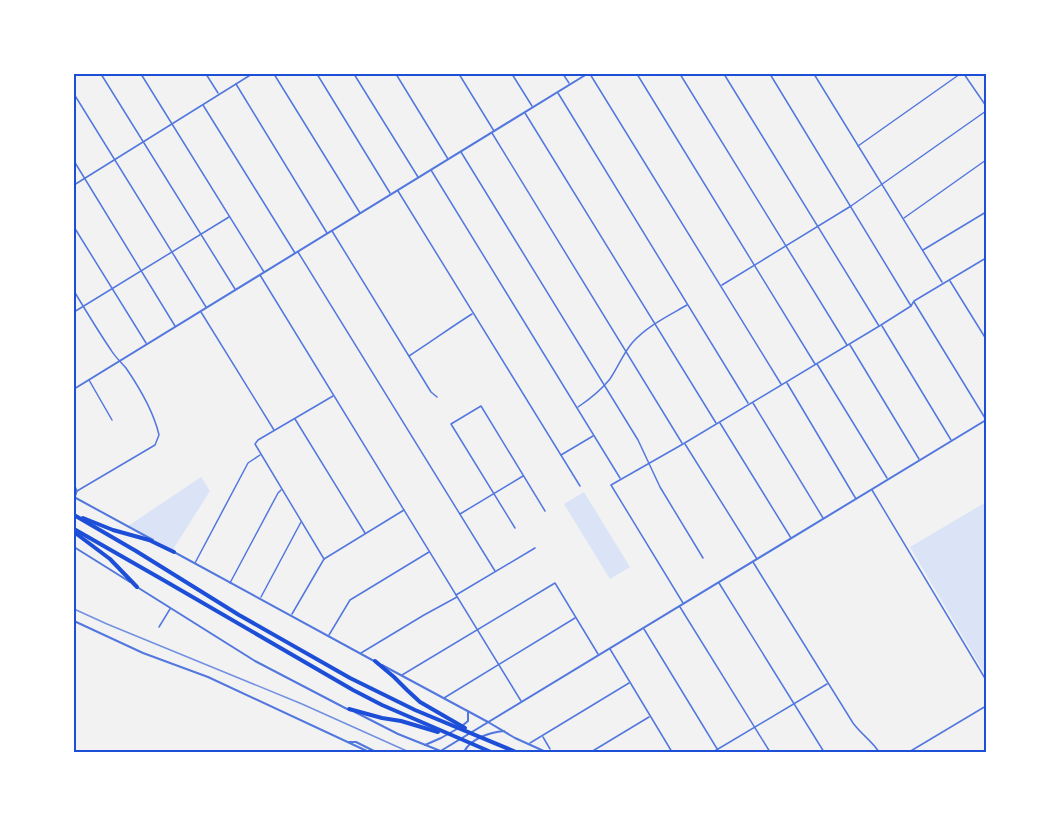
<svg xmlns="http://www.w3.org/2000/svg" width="1060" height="826" font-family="'Source Serif 4',serif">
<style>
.green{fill:#dbe4f7}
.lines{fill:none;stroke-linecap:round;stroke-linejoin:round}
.minor{stroke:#5277de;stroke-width:1.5}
.tertiary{stroke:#5277de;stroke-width:2}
.motorway{stroke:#1d4ed8;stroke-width:4}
.rail{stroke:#7290e2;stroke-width:1.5}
.neatline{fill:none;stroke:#1d4ed8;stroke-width:2}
</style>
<rect width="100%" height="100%" fill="#f2f2f2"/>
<!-- green -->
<g class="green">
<path d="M201 477 210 491 172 551 128 526Z"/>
<path d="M584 492 630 567 610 579 564 504Z"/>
<path d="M986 502V676L910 547Z"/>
</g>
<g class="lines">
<!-- minor -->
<g class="minor">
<path d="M101 74 235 289"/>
<path d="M141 74 264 272"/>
<path d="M206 74 218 93"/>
<path d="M274 74 360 213"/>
<path d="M317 74 390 193"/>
<path d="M354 74 418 177"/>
<path d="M396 74 448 159"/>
<path d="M459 74 494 131"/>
<path d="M512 74 532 106"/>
<path d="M563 74 569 83"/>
<path d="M590 74 781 384"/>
<path d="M637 74 815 364"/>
<path d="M680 74 847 345"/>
<path d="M724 74 879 326"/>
<path d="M770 74 911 306"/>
<path d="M814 74 942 282"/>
<path d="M964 74 986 106"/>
<path d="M236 84 327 233"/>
<path d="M558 93 748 403"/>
<path d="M74 94 206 307"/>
<path d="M203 105 295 253"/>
<path d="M525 113 716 423"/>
<path d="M492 133 682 443"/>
<path d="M858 146 960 74"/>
<path d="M461 152 638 440 660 487 703 558"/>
<path d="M74 161 175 326"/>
<path d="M431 170 620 478"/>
<path d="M74 185 252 74"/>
<path d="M398 191 580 486"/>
<path d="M904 218 986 160"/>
<path d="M74 227 146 343"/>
<path d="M332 231 431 392 437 397"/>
<path d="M923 250 986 212"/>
<path d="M298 252 495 571"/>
<path d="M260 275 521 701"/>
<path d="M950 281 986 339"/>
<path d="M722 285 851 206 986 111"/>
<path d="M74 291C86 311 98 331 111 350 115 357 121 362 126 368 139 387 154 413 159 435L155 445 77 491"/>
<path d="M914 302 985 418"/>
<path d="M74 312 229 217"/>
<path d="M201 312 274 430"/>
<path d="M882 326 951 440"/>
<path d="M850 345 919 459"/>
<path d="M409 356C431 342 451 327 472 314"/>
<path d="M817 364 887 478"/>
<path d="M89 380 112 420"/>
<path d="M787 383 856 499"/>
<path d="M753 403 823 518"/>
<path d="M578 407C590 399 601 390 610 379 618 367 623 354 632 343 647 326 668 316 687 305"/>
<path d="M295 419 365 533"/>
<path d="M720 423 791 538"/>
<path d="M685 444 757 559"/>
<path d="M561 455 593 436"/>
<path d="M74 484 77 491 75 497"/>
<path d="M872 490 986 680"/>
<path d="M460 514 523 476"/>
<path d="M515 528 451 424 481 406 545 511"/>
<path d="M324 559 255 444 258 440 333 396"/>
<path d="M753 562 853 723C861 734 872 741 879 752"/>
<path d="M195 563 248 463 260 455"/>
<path d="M230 583 278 493 281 490"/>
<path d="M719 583 824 752"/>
<path d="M456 595 535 548"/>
<path d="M261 597 301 522"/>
<path d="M683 603 611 485 683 444 881 325 911 306 914 301 986 258"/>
<path d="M680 607 770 752"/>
<path d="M292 614 324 559 404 510"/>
<path d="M159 627 170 609"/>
<path d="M644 629 719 752"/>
<path d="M329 635 350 600 429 552"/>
<path d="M610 649 672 752"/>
<path d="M361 653 424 615 457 597"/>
<path d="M402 675 555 583 598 654"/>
<path d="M444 698 575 618"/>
<path d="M543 737 550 749"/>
<path d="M530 743 629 683"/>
<path d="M591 752 649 717"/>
<path d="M713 752 827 684"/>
<path d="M909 752 986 706"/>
</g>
<!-- tertiary -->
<g class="tertiary">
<path d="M74 389 587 74"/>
<path d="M74 497 153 540"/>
<path d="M74 547 130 582"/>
<path d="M174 552 374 661"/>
<path d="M137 587 255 661 347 709"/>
<path d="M74 621 143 653 208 677 369 752"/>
<path d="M382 665 488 722 515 738 546 752"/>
<path d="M355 712 398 734 443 752"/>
<path d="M462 726 468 721V711"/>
<path d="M349 742H356L376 752"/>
<path d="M425 745 441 738 457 729"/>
<path d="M439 752 986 420"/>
<path d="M464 752C470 739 490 732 504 731"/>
</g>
<!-- motorway -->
<g class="motorway">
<path d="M74 515 136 551 239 615 350 678 415 710 516 752"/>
<path d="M83 518 113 530 149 540 174 552"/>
<path d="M74 529 165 581 353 690 382 705 491 752"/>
<path d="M74 532 110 559 137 587"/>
<path d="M375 661 394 677 407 690 420 702 465 728"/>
<path d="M349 709 382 718 401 721 438 732"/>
</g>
<!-- rail -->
<path class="rail" d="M74 609 107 624 302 704 409 752"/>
</g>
<!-- border -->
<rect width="1060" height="826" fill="none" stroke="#ffffff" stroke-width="150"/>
<rect x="75" y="75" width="910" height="676" class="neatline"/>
</svg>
